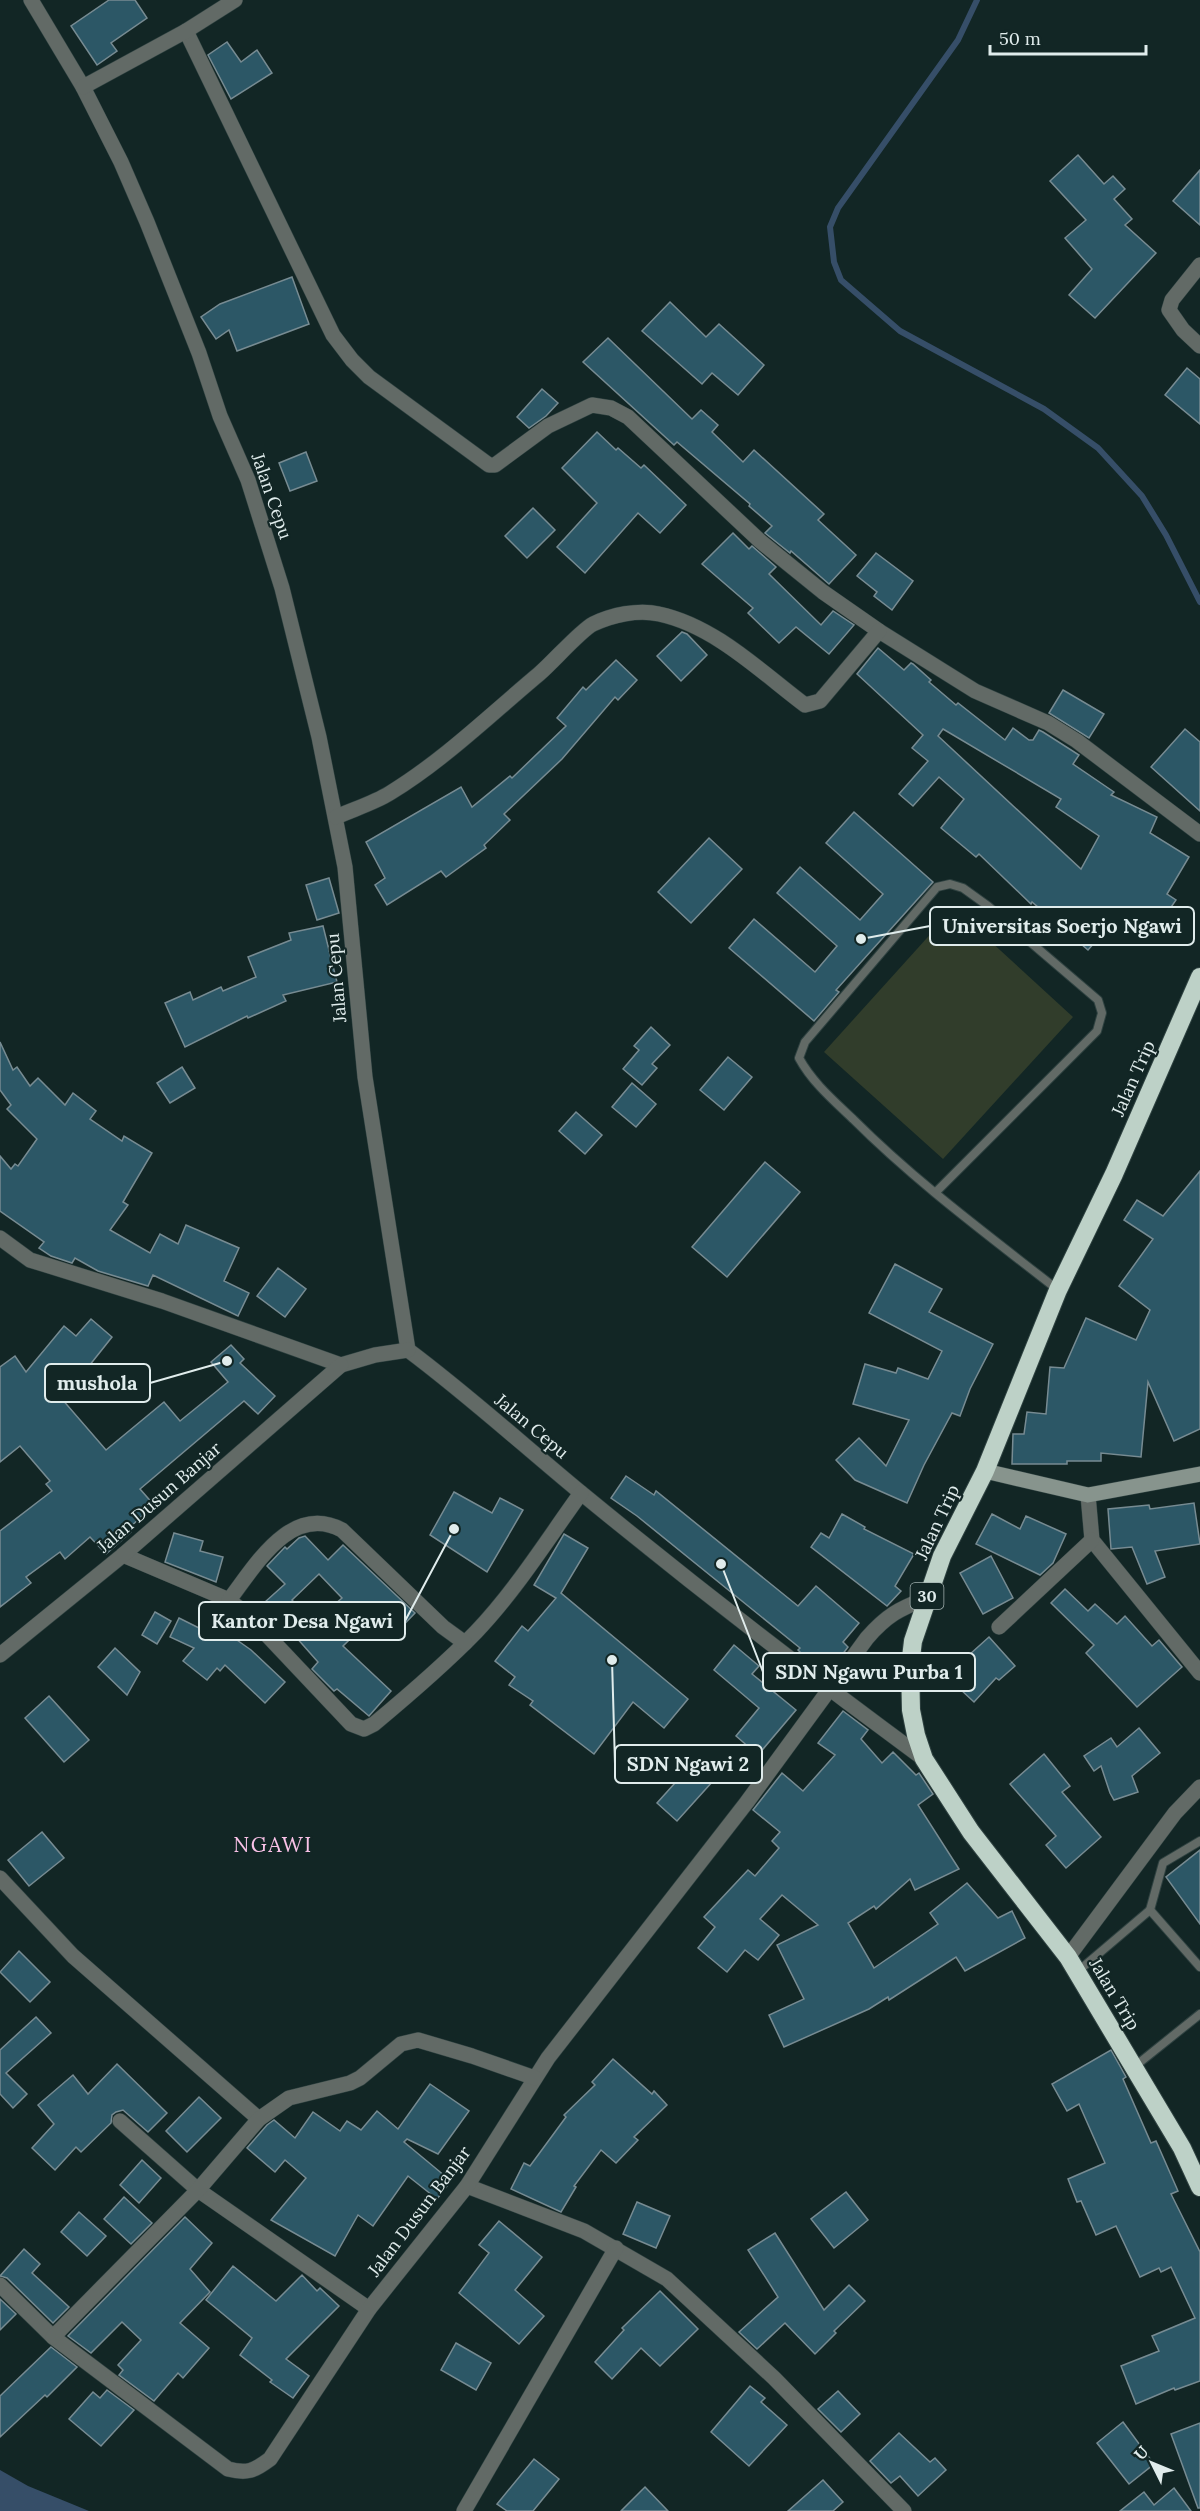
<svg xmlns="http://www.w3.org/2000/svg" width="1200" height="2511" font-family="Lora,serif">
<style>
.green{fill:#313d2b}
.water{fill:#364e68}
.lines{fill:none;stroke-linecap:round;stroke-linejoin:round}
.stream{stroke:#364e68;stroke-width:6}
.building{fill:#2c5766;stroke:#778b92;stroke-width:1.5;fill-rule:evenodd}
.lane-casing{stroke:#2f4241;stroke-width:10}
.street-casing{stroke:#2f4241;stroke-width:16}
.secondary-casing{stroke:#2f4241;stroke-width:16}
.highway-casing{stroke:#2f4241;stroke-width:20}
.lane{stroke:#626a66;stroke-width:8}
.street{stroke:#626a66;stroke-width:15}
.secondary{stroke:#87948d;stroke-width:15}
.highway{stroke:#bdd1c7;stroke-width:18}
.labels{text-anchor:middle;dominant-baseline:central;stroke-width:4.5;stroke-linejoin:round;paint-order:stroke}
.shield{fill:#122625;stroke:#a2b1b0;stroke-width:1.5}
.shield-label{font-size:16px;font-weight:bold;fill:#e0ecec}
.street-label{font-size:18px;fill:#e0ecec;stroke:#122625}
.quarter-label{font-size:21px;letter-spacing:1.5px;fill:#fac2e8;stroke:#122625}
.leader{fill:none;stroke:#e0ecec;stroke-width:2}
.callout-dot{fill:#e0ecec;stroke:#122625;stroke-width:2}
.callout{fill:#122625;stroke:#e0ecec;stroke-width:2}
.callout-label{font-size:20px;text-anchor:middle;font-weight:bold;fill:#e0ecec}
</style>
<rect width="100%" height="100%" fill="#122625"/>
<!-- green -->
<path class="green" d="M954 908 1073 1017 943 1159 824 1052Z"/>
<!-- water -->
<path class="water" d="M0 2470 28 2486 89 2511H0Z"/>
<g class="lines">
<!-- stream -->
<path class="stream" d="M977 0 958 40 838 208 830 227 834 262 841 280 900 331 1044 409 1098 448 1142 496 1166 535 1200 602"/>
</g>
<!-- building -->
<g class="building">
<path d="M109 0H135L147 18 111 43 117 51 97 65 71 26Z"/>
<path d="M227 42 241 62 257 50 272 73 231 99 208 55Z"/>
<path d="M1078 155 1104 184 1113 176 1125 189 1114 199 1132 219 1125 225 1156 253 1095 318 1069 295 1092 269 1065 238 1086 220 1050 181Z"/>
<path d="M1200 170V225L1173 201Z"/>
<path d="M292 277 309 324 237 351 229 330 216 339 201 317 220 304Z"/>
<path d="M670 302 706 337 719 324 764 365 738 395 712 373 702 384 642 331Z"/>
<path d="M608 338 692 419 701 410 718 425 712 432 743 462 754 450 824 514 818 520 856 555 829 584 791 551 790 553 765 533 772 526 749 506 750 504 677 442 674 445 583 362Z"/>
<path d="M1187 368 1200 379V424L1165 395Z"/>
<path d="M542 389 558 403 546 416 529 428 517 417Z"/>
<path d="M597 432 616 450 618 448 641 468 644 465 686 505 660 533 638 513 585 573 557 547 597 503 562 468Z"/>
<path d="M306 452 317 481 290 491 279 463Z"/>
<path d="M533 508 555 530 527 558 505 536Z"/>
<path d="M733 533 749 549 752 546 776 567 769 574 821 625 833 611 854 625 829 654 796 627 779 643 748 613 753 608 702 564Z"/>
<path d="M876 553 913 581 892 610 874 596 877 592 857 576Z"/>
<path d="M682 632 687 634 707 655 681 681 657 656Z"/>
<path d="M878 648 904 670 911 663 913 664 931 680 929 682 956 705 958 703 1005 740 1013 728 1029 740H1033L1039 730 1043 732 1079 755 1073 764 1114 792 1111 795 1157 817 1150 833 1189 857 1167 894 1176 900 1156 929 1125 908 1088 950 1032 902 1031 904 979 854 976 857 941 828 964 799 939 777 913 806 899 794 928 761 912 748 923 735 857 674ZM943 729 1061 799 1056 807 1099 836 1081 869 938 736Z"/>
<path d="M616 660 637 680 618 700 615 697 562 759 504 814 510 820 484 845 486 848 446 877 441 871 387 905 375 885 385 878 366 842 461 787 472 807 510 776 512 778 566 726 557 718 583 687 586 690Z"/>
<path d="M1063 690 1104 714 1089 738 1049 713Z"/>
<path d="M1185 729 1200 742V811L1151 767Z"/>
<path d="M854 812 933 882 836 990 839 992 814 1021 729 948 754 919 815 972 837 946 777 893 800 867 860 920 883 894 826 843Z"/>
<path d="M709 838 742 869 691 923 658 892Z"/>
<path d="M329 878 339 913 317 920 306 885Z"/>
<path d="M323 926 337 982 283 995 286 1001 248 1018 247 1016 185 1047 165 1003 190 992 193 1000 221 987 223 991 256 977 248 957 291 940 289 933Z"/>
<path d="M651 1027 670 1045 652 1064 657 1068 642 1085 623 1069 639 1050 634 1046Z"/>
<path d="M0 1042 13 1070 17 1067 30 1086 38 1078 65 1105 73 1093 96 1111 90 1119 122 1141 124 1136 152 1153 123 1202 128 1205 110 1230 150 1253 160 1234 178 1244 186 1225 239 1248 224 1281 249 1293 238 1316 153 1275 148 1286 98 1271 75 1258 72 1263 51 1256 39 1248 44 1242 0 1211V1156L11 1169 15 1164 18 1166 37 1139 7 1109 11 1105 0 1090Z"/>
<path d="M728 1057 752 1077 724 1110 700 1090Z"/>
<path d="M182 1067 195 1088 170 1103 157 1083Z"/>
<path d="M632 1083 656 1104 636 1127 612 1107Z"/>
<path d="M576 1112 602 1135 585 1154 559 1131Z"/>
<path d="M765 1162 800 1192 727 1277 692 1247Z"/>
<path d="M1200 1171V1429L1174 1441 1148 1382 1141 1457 1101 1453V1461H1067V1464H1012L1013 1434H1024L1027 1412 1046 1414 1050 1367 1064 1368 1086 1318 1136 1340 1150 1310 1119 1286 1153 1239 1124 1220 1137 1200 1163 1216Z"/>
<path d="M895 1264 942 1289 929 1312 993 1344 970 1389 960 1416 952 1413 924 1465 907 1503 855 1480 836 1460 859 1438 886 1466 909 1420 853 1404 865 1364 896 1373 898 1368 928 1379 942 1351 869 1313Z"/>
<path d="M278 1268 306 1289 285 1317 257 1296Z"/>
<path d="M91 1319 112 1337 66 1395 61 1398 106 1450 164 1402 180 1421 228 1382 211 1362 231 1345 244 1359 240 1363 275 1396 258 1414 244 1401 140 1489 154 1505 128 1529 131 1532 106 1554 90 1537 65 1559 60 1552 26 1577 31 1583 0 1607V1531L52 1491 46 1484 50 1481 20 1446 0 1462V1367L15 1356 26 1372 64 1326 76 1336Z"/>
<path d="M626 1476 654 1495 656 1491 798 1606 816 1586 859 1623 843 1642 848 1647 839 1659 825 1673 808 1660 798 1650 800 1648 637 1516 611 1498Z"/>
<path d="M454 1492 492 1513 500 1498 523 1510 487 1572 430 1535Z"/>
<path d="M1194 1503 1200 1544 1155 1551 1165 1577 1147 1584 1132 1547 1111 1549 1108 1509 1149 1505 1150 1509Z"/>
<path d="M842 1514 865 1527 864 1529 914 1554 895 1586 901 1591 887 1606 811 1547 821 1533 829 1538Z"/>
<path d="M992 1514 1020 1529 1026 1516 1066 1534 1053 1563 1040 1575 976 1544Z"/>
<path d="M174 1533 203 1541 200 1551 223 1557 216 1582 165 1562Z"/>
<path d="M564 1534 588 1548 561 1593 688 1699 664 1728 633 1702 594 1754 530 1705 533 1701 509 1685 515 1677 495 1661 522 1626 528 1631 556 1598 534 1585Z"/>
<path d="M305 1536 328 1560 343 1545 415 1613 391 1638 371 1619 343 1646 391 1691 369 1716 337 1689 334 1691 312 1669 318 1662 265 1602 285 1584 267 1566 285 1547 287 1549 299 1538ZM319 1574 342 1598 313 1623 292 1600Z"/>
<path d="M991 1556 1013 1598 983 1614 960 1573Z"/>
<path d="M1065 1589 1088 1611 1095 1604 1117 1624 1125 1616 1152 1646 1159 1640 1182 1667 1137 1707 1086 1653 1094 1645 1051 1603Z"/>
<path d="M155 1612 171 1621 157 1644 142 1635Z"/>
<path d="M179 1618 203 1630 210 1621 251 1650 285 1682 265 1703 225 1665 220 1671 217 1668 207 1680 183 1661 194 1648 170 1637Z"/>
<path d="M989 1637 1015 1666 999 1680 996 1678 974 1702 946 1676 967 1653 969 1655Z"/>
<path d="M734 1645 759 1666 752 1674 796 1710 758 1755 736 1736 759 1708 714 1670Z"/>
<path d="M115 1648 140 1672 127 1695 98 1667Z"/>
<path d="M49 1696 89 1740 64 1762 25 1718Z"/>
<path d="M843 1711 868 1730 861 1739 882 1763 893 1752 916 1775 919 1773 933 1794 918 1805 959 1869 915 1890 910 1879 876 1909 874 1906 848 1923 874 1968 938 1924 930 1913 967 1883 998 1918 1012 1911 1025 1938 965 1971 956 1957 889 2000 888 1997 869 2009 784 2047 769 2015 804 1999 777 1945 818 1925 782 1895 760 1919 779 1935 758 1960 745 1950 727 1972 698 1948 715 1927 704 1917 748 1870 755 1876 779 1848 772 1841 780 1832 753 1810 782 1773 803 1791 835 1755 818 1743Z"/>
<path d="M1139 1728 1160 1753 1132 1776 1138 1792 1114 1800 1110 1793 1101 1766 1094 1771 1084 1756 1111 1738 1117 1747Z"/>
<path d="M1044 1754 1070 1786 1062 1792 1101 1837 1066 1868 1046 1845 1056 1836 1010 1784Z"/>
<path d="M693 1763 713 1781 677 1821 657 1803Z"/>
<path d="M42 1832 64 1858 29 1886 8 1860Z"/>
<path d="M1200 1850V1924L1166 1877Z"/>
<path d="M19 1951 50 1982 30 2002 0 1972Z"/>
<path d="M36 2017 51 2033 6 2073 27 2094 13 2108 0 2094V2050Z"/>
<path d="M1111 2050 1126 2077 1123 2079 1151 2143 1156 2141 1178 2191 1171 2194 1200 2252V2381L1175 2390 1174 2388 1136 2404 1121 2366 1159 2351 1152 2336 1195 2318 1171 2267 1161 2272 1159 2268 1140 2277 1116 2226 1096 2235 1081 2201 1077 2202 1068 2179 1105 2163 1079 2104 1067 2111 1052 2084Z"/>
<path d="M613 2059 652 2094 654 2091 667 2105 634 2137 638 2140 616 2163 601 2150 574 2186 576 2187 561 2212 511 2189 524 2163 530 2166 566 2117 564 2115 595 2085 592 2082Z"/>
<path d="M117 2064 167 2113 148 2132 123 2110 116 2112 112 2115 111 2123 81 2152 76 2147 55 2170 32 2148 54 2124 38 2105 73 2075 88 2094Z"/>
<path d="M430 2084 469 2111 438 2154 407 2139 404 2142 451 2181 437 2199 408 2176 373 2226 358 2215 335 2256 271 2220 306 2178 285 2160 275 2172 247 2148 267 2125 274 2120 295 2138 313 2112 340 2131 347 2121 361 2130 377 2111 398 2129Z"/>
<path d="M199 2097 221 2118 187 2152 166 2131Z"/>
<path d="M142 2160 161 2178 139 2203 120 2185Z"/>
<path d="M846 2192 868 2220 834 2248 811 2219Z"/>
<path d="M124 2197 152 2223 131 2244 104 2219Z"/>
<path d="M637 2202 670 2216 656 2248 623 2234Z"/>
<path d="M79 2212 106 2236 87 2256 61 2232Z"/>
<path d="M185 2217 212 2243 190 2269 210 2292 180 2323 209 2348 183 2378 178 2373 154 2401 119 2375 123 2370 118 2365 141 2340 122 2322 91 2353 68 2336Z"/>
<path d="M499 2221 542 2257 515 2290 544 2316 519 2344 459 2293 489 2253 479 2245Z"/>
<path d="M775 2233 824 2310 849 2285 865 2301 834 2331 836 2333 815 2354 785 2323 757 2349 739 2332 778 2297 748 2250Z"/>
<path d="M24 2249 40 2264 32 2273 69 2307 53 2323 7 2278 0 2276Z"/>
<path d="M233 2266 276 2301 302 2275 317 2291 320 2288 339 2306 286 2359 309 2376 293 2398 270 2382 272 2380 240 2355 252 2338 206 2300Z"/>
<path d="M660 2291 698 2329 660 2366 641 2348 612 2379 595 2362 624 2330 622 2328Z"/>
<path d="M0 2299 16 2314 0 2330Z"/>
<path d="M456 2343 491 2363 476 2390 441 2370Z"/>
<path d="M51 2347 77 2367 47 2397 45 2395 0 2437V2396Z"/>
<path d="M750 2386 765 2398 761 2402 787 2425 749 2466 711 2432Z"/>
<path d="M107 2390 134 2410 101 2446 69 2419 93 2392 100 2398Z"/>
<path d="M838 2391 860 2414 841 2432 818 2409Z"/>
<path d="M1123 2422 1154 2464 1129 2484 1097 2443Z"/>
<path d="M1200 2423V2508H1198L1171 2434Z"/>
<path d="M899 2433 930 2462 935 2458 946 2470 918 2496 900 2476 891 2483 870 2461Z"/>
<path d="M534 2459 559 2479 533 2511H507L497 2504Z"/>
<path d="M823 2480 843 2502 833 2511H788Z"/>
<path d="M645 2487 668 2511H621Z"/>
<path d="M1174 2488 1191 2511H1120L1144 2492 1154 2505Z"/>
</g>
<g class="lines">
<defs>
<g id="lane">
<path d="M935 1193 1097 1031 1102 1013 1098 1000 988 906 963 888 950 884 937 887 805 1042 799 1058C812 1082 833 1100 853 1119 916 1182 988 1235 1058 1290"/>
<path d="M1150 1910 1163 1863 1200 1841"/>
<path d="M1077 1972 1150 1910 1200 1967"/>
<path d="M1134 2067 1200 2014"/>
</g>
<g id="street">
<path d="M31 0 83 87 121 162 147 222 199 353 220 416 248 480 282 588 319 737 345 867 365 1077 408 1350C467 1394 522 1444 580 1492 692 1584 807 1673 924 1759"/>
<path d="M186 31 333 335 352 360 369 377 489 465H495L548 426 592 405 611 408 628 417 760 541 823 592 879 631 975 691 1048 723 1077 741 1200 834"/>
<path d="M83 87 186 31 235 0"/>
<path d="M1200 265 1172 300 1169 310 1183 330 1200 346"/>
<path d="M336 817C354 809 374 803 390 793 444 760 491 714 539 674 553 662 580 631 593 624 612 615 638 609 659 614 715 626 761 672 805 705L820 701 879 631"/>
<path d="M0 1238 30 1260 162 1301 341 1365 375 1355 408 1350"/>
<path d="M1088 1495 1092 1540 1200 1673"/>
<path d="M123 1555 229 1600 249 1616 351 1724 364 1729 374 1724C410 1694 444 1665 476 1632 516 1590 547 1540 581 1493"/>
<path d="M229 1600C256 1565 291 1503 342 1530L443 1627 465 1643"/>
<path d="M999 1627 1092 1540"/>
<path d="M0 1655 123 1555 341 1365"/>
<path d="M0 1878 73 1956 259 2119"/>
<path d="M1068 1957 1175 1813 1200 1787"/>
<path d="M120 2121 198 2190 369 2309"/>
<path d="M467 2186 584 2231 667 2279 774 2378 904 2511"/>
<path d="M0 2285 53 2337 228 2469C247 2474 254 2471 270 2459L369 2309 467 2186 548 2058 747 1802 867 1638C887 1615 899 1609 927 1598"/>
<path d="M53 2337 198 2190 259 2119 289 2098 350 2083 360 2078 401 2044 418 2040 472 2056 535 2078"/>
<path d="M464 2511 616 2248"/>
</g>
<path id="secondary" d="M985 1471 1088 1495 1200 1474"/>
<path id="highway" d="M1200 977 1114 1174 1058 1290 985 1471 942 1556 913 1641 910 1666 911 1710 916 1735 924 1759 971 1832 1068 1957 1182 2148 1200 2187"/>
</defs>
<!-- lane casing -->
<use href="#lane" class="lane-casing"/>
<!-- street casing -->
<use href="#street" class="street-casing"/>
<!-- secondary casing -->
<use href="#secondary" class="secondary-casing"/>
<!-- highway casing -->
<use href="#highway" class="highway-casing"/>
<!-- lane -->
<use href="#lane" class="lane"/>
<!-- street -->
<use href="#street" class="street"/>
<!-- secondary -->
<use href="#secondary" class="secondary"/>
<!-- highway -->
<use href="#highway" class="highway"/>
</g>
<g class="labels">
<!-- shield labels -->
<rect class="shield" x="910.5" y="1583" width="33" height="26" rx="4.5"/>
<g class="shield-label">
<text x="927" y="1596">30</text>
</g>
<!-- street labels -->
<g class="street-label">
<text transform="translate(272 496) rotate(71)">Jalan Cepu</text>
<text transform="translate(336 978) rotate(-95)">Jalan Cepu</text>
<text transform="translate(1133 1078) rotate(-66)">Jalan Trip</text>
<text transform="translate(532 1426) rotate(40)">Jalan Cepu</text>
<text transform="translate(159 1497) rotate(-41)">Jalan Dusun Banjar</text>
<text transform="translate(937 1522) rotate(-65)">Jalan Trip</text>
<text transform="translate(1115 1994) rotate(59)">Jalan Trip</text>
<text transform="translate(419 2211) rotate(-53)">Jalan Dusun Banjar</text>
</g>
<!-- quarter labels -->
<g class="quarter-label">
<text x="273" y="1844">NGAWI</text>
</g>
</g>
<!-- callouts -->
<path class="leader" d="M861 939L930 926M227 1361L150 1383M454 1529L405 1621M721 1564L763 1672M612 1660L615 1764"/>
<g class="callout-dot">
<circle cx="861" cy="939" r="6"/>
<circle cx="227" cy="1361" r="6"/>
<circle cx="454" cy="1529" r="6"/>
<circle cx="721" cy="1564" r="6"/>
<circle cx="612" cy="1660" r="6"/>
</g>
<g class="callout">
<rect x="930" y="907" width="264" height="38" rx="6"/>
<rect x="45" y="1364" width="105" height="38" rx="6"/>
<rect x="199" y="1602" width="206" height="38" rx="6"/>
<rect x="763" y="1653" width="212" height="38" rx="6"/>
<rect x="615" y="1745" width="147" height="38" rx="6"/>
</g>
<g class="callout-label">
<text x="1062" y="933">Universitas Soerjo Ngawi</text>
<text x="97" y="1390">mushola</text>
<text x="302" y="1628">Kantor Desa Ngawi</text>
<text x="869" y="1679">SDN Ngawu Purba 1</text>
<text x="688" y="1771">SDN Ngawi 2</text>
</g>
<!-- north arrow -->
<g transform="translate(1152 2463) rotate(313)" stroke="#122625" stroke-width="4.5" paint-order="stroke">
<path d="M0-4.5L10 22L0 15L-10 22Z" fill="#e0ecec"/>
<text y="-9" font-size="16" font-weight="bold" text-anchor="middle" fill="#e0ecec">U</text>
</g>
<!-- scale -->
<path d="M990 45v9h156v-9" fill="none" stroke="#e0ecec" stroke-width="3"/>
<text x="999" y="45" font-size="18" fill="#e0ecec" stroke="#122625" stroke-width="4.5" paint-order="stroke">50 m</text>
</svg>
